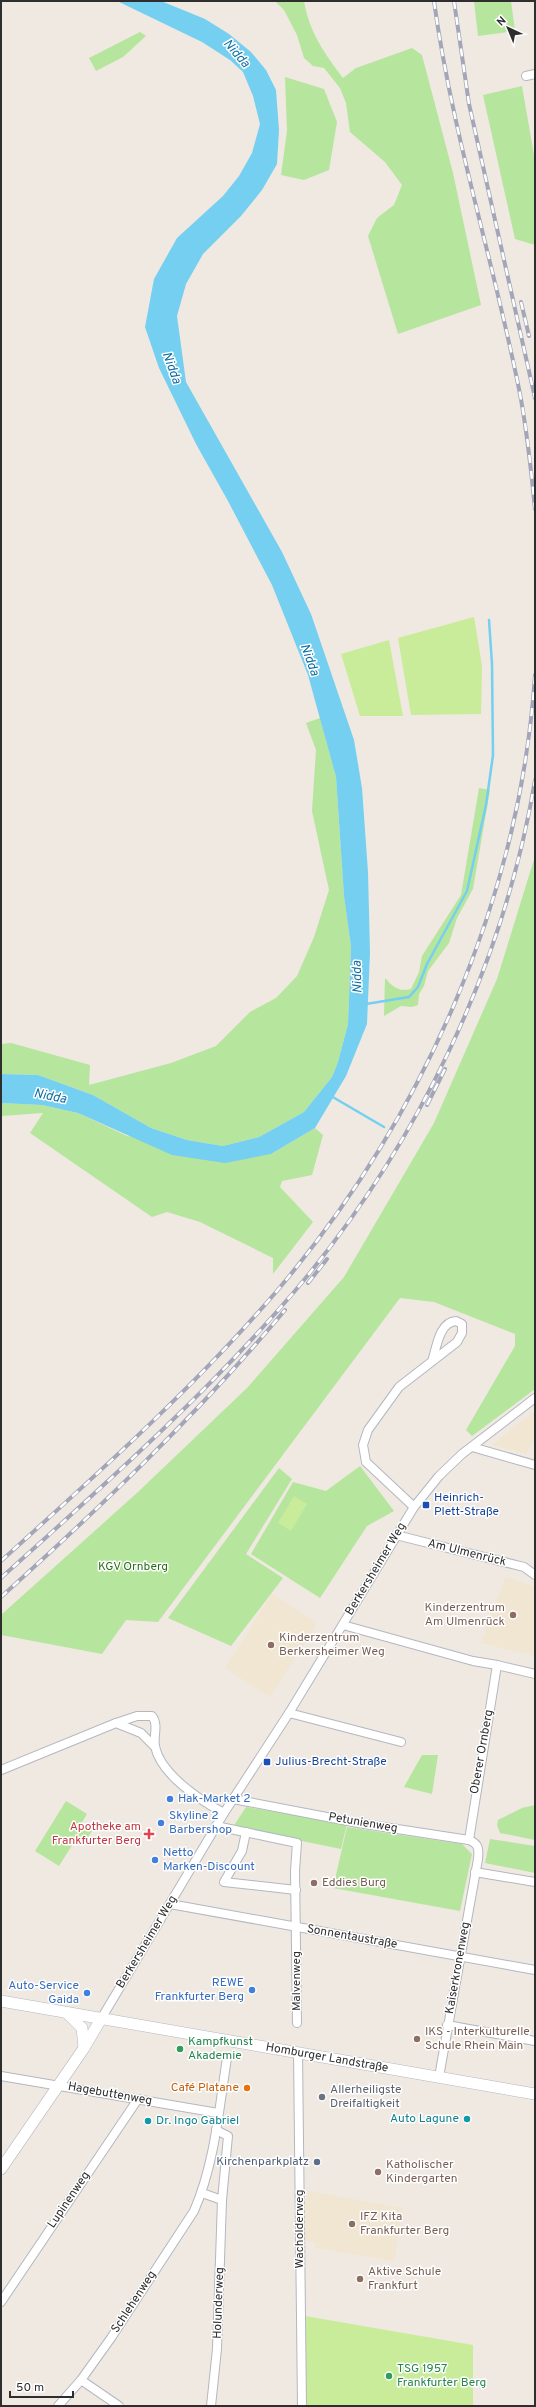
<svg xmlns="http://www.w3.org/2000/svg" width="536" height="2407" font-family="Overpass,sans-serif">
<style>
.education{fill:#f0e6d1}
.green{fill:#b6e59e}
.pitch{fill:#c9ec9a}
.water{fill:#75cff0}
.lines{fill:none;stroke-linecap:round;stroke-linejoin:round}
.stream{stroke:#75cff0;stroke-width:2.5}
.street-casing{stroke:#b4b7c1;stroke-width:10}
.secondary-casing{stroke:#b4b7c1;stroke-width:12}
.street{stroke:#fff;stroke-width:8}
.secondary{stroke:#fff;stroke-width:11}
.rail-casing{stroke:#a3a6b8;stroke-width:4}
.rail{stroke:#fff;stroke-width:2.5;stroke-dasharray:8;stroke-linecap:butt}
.transit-dot{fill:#1a4fb4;stroke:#fff;stroke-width:1.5}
.education-dot{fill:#8d6e63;stroke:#fff;stroke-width:1.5}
.shop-dot{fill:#3f7fe0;stroke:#fff;stroke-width:1.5}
.health-dot{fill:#e0444e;stroke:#fff;stroke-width:1.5}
.leisure-dot{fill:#2e9e5b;stroke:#fff;stroke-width:1.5}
.food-dot{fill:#e8710a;stroke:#fff;stroke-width:1.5}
.worship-dot{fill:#6b7280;stroke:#fff;stroke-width:1.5}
.culture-dot{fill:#0f9aa8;stroke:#fff;stroke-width:1.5}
.service-dot{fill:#5c6f8a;stroke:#fff;stroke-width:1.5}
.labels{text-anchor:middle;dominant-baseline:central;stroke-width:3;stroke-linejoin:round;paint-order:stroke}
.transit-label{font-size:12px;fill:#164399;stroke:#fff;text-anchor:start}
.street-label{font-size:12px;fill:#2e2e2e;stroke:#fff}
.park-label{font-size:12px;fill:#2c6e1b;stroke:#fff}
.education-label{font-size:12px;fill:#785e54;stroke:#fff;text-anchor:start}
.shop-label{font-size:12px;fill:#366cbe;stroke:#fff;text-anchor:start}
.health-label{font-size:12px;fill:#be3a42;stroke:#fff;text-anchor:end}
.leisure-label{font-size:12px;fill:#27864d;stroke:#fff;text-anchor:start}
.food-label{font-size:12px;fill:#c56008;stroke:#fff;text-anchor:end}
.worship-label{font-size:12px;fill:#5b616d;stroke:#fff;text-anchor:start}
.culture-label{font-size:12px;fill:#0d838f;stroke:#fff;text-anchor:end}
.service-label{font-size:12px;fill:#4e5e75;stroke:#fff;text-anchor:end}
.water-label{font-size:13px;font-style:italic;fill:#0d6fa3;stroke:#fff}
</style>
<rect width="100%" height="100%" fill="#efe9e1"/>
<!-- education -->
<g class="education">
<path d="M535 1411V1436L527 1454 492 1445Z"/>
<path d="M505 1577 535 1587V1656L481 1643Z"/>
<path d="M272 1594 317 1623 270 1697 225 1668Z"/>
<path d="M308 2191 403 2208 394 2261 315 2248 316 2242 304 2240 303 2202H306Z"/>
</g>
<!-- green -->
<g class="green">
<path d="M275 1H304C309 32 325 54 343 78L356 68 412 48 422 55 453 173 481 305 398 334 368 236 377 218 394 205 402 185 385 162 350 132 346 103 340 88 324 68 313 66 304 58 297 35 284 10Z"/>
<path d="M474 1H511L515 31 478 36Z"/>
<path d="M140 32 146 36 123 57 96 71 89 58Z"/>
<path d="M285 77 324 89 337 122 329 170 304 180 281 175 287 131Z"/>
<path d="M522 86 535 161V245L515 239 483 95Z"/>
<path d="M320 718 336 777 344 896 351 947 348 1024 338 1062 332 1077 304 1112 259 1137 223 1146 187 1140 151 1128 93 1095 38 1075 1 1074V1044L11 1043 90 1065 89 1085 171 1063 216 1046 250 1012 276 998 297 976 314 937 329 890 312 811 316 750 306 723Z"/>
<path d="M479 788 490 790 473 889 457 918 449 943 428 971 424 986 419 994 418 1005 412 1007 401 1006 384 1016 385 978C393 987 399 992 411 989L419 972 422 956 461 895Z"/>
<path d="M535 856V1389L472 1436 466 1430 515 1346V1334L434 1302 400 1298 158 1622 126 1620 102 1654 1 1635V1615L138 1492 247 1388 344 1277 434 1123 497 979Z"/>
<path d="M1 1103 42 1105 78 1113 127 1136 271 1154 315 1128 323 1135 312 1175 282 1181 280 1187 313 1222 273 1274V1258L200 1222 167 1212 152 1217 30 1133 43 1113 1 1116Z"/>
<path d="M360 1466 394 1511 367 1526 320 1598 251 1554 293 1482 326 1491Z"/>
<path d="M279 1468 292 1479 246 1554 283 1578 231 1646 168 1618Z"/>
<path d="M422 1755H438L432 1794 404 1787Z"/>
<path d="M66 1801 87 1814 81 1824 92 1831 84 1844 76 1839 59 1866 35 1851Z"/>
<path d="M535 1805V1840L500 1833 497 1825 498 1820 522 1808Z"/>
<path d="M246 1807 347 1824 341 1849 233 1827Z"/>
<path d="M347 1827 462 1844 472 1854 460 1911 333 1888Z"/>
<path d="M490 1839 535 1846V1873L485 1863Z"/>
</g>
<!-- pitch -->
<g class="pitch">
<path d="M474 617 482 666 481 714 411 715 398 638Z"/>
<path d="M389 640 403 716H360L341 654Z"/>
<path d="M294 1496 307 1504 291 1531 278 1523Z"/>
<path d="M305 2316 473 2345V2406H306Z"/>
</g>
<!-- water -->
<path class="water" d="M117 1H161L205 19 229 34 251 52 266 70 276 90 279 130 277 164 262 190 241 216 203 254 186 284 177 316 186 382 282 552 311 614 354 740 362 788 368 872 370 953 367 1024 346 1076 315 1128 271 1154 225 1163 172 1155 78 1113 42 1105 1 1103V1074L38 1075 93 1095 151 1128 187 1140 223 1146 259 1137 304 1112 332 1077 338 1062 348 1024 351 947 344 896 336 777 308 675 272 585 228 501 196 444 159 368 145 327 154 279 177 238 223 196 239 176 252 153 260 124 253 96 243 72 230 60 202 42Z"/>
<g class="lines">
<!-- stream -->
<g class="stream">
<path d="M366 1004 409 997 418 987 427 964 467 891 486 805 493 755 492 664 489 620"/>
<path d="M331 1096 384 1127"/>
</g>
<defs>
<g id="street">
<path d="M526 76 535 74"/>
<path d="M472 1447 535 1465"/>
<path d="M414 1507 366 1462 363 1445 368 1430 399 1387 457 1342 462 1333V1324L456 1321C440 1322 437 1345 433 1358"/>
<path d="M396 1535 524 1567 535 1575"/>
<path d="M343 1625 473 1661 497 1665 469 1840"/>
<path d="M497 1665 535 1674"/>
<path d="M289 1713 401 1742"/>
<path d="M116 1723 137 1716H152C159 1725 153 1736 155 1746 160 1774 201 1801 224 1813"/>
<path d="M1 1770 116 1723 141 1733 155 1747"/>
<path d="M233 1799 358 1823 469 1840C479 1844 479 1849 478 1859L439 2077"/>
<path d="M216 1826 297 1843 295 1871 297 2023"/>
<path d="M246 1832 242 1851 224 1882 296 1890"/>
<path d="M475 1872 535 1882"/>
<path d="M170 1904 535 1970"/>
<path d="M101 2019 224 1813 289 1713 414 1507 439 1476 462 1454 535 1398"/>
<path d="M447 2025 535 2041"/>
<path d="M298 2052 302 2406"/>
<path d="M1 2076 218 2113"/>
<path d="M216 2130 228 2136 222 2200"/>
<path d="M202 2193 222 2200 217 2349 211 2406"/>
<path d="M1 2302 138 2099"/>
<path d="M81 2380 119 2406"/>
<path d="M58 2406 81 2380 111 2338 194 2211C215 2163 219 2108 227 2058"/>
</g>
<g id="secondary">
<path d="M1 2001 535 2094"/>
<path d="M67 2013 82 2028 84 2047"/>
<path d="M1 2169 84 2048 101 2019"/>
</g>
</defs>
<!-- street casing -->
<use href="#street" class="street-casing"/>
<!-- secondary casing -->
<use href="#secondary" class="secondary-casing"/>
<!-- street -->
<use href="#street" class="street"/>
<!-- secondary -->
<use href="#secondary" class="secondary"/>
<defs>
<g id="rail">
<path d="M434 1C452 133 493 259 519 389 527 428 531 469 535 509"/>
<path d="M454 1 469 104 535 398"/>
<path d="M521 302 529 336"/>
<path d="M427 1105 445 1069"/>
<path d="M308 1283 327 1259"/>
<path d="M1 1561C96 1475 193 1389 276 1292 422 1120 520 900 535 675"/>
<path d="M1 1578C102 1487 205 1396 294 1292 416 1148 504 966 535 780"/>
<path d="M1 1597C101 1507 199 1413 285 1310"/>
</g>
</defs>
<!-- rail casing -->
<use href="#rail" class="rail-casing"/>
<!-- rail -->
<use href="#rail" class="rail"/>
</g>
<!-- markers -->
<g class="transit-dot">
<rect x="422" y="1501" width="8" height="8" rx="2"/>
<rect x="263" y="1758" width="8" height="8" rx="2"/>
</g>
<g class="education-dot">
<circle cx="513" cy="1615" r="4"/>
<circle cx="271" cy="1645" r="4"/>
<circle cx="314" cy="1883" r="4"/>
<circle cx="417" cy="2039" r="4"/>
<circle cx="378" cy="2172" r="4"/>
<circle cx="352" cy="2224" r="4"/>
<circle cx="360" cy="2279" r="4"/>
</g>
<g class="shop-dot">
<circle cx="170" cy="1799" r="4"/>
<circle cx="161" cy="1823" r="4"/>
<circle cx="155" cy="1860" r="4"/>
<circle cx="252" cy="1990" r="4"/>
<circle cx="87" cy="1993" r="4"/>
</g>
<path class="health-dot" d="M147 1828h4v4h4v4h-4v4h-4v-4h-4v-4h4z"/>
<g class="leisure-dot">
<circle cx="180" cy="2049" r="4"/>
<circle cx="389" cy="2376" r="4"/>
</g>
<circle class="food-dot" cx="247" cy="2088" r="4"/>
<circle class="worship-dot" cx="322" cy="2097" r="4"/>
<g class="culture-dot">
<circle cx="467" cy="2119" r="4"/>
<circle cx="148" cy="2121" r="4"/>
</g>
<circle class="service-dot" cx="317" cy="2162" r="4"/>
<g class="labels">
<!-- transit labels -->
<g class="transit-label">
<text x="434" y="1498">Heinrich-<tspan x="434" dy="14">Plett-Straße</tspan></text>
<text x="275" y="1762">Julius-Brecht-Straße</text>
</g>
<!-- street labels -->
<g class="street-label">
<text transform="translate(467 1553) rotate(14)">Am Ulmenrück</text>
<text transform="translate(376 1569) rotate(-59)">Berkersheimer Weg</text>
<text transform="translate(482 1752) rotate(-80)">Oberer Ornberg</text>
<text transform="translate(363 1823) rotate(10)">Petunienweg</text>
<text transform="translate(352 1937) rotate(10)">Sonnentaustraße</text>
<text transform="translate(147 1942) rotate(-59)">Berkersheimer Weg</text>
<text transform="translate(458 1968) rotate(-80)">Kaiserkronenweg</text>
<text transform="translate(297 1981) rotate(-90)">Malvenweg</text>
<text transform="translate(327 2058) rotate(10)">Homburger Landstraße</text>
<text transform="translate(110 2094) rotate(10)">Hagebuttenweg</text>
<text transform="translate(69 2200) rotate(-56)">Lupinenweg</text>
<text transform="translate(300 2229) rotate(-90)">Wacholderweg</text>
<text transform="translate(134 2302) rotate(-57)">Schlehenweg</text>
<text transform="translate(219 2303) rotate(-88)">Holunderweg</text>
</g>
<!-- park labels -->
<g class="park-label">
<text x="133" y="1567">KGV Ornberg</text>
</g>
<!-- education labels -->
<g class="education-label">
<text x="505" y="1608" text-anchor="end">Kinderzentrum<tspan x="505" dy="14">Am Ulmenrück</tspan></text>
<text x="279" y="1638">Kinderzentrum<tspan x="279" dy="14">Berkersheimer Weg</tspan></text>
<text x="322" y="1883">Eddies Burg</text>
<text x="425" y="2032">IKS - Interkulturelle<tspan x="425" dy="14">Schule Rhein Main</tspan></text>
<text x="386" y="2165">Katholischer<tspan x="386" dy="14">Kindergarten</tspan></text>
<text x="360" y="2217">IFZ Kita<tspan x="360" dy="14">Frankfurter Berg</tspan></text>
<text x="368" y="2272">Aktive Schule<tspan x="368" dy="14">Frankfurt</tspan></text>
</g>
<!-- shop labels -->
<g class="shop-label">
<text x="178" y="1799">Hak-Market 2</text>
<text x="169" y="1816">Skyline 2<tspan x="169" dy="14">Barbershop</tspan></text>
<text x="163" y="1853">Netto<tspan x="163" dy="14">Marken-Discount</tspan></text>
<text x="244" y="1983" text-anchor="end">REWE<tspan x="244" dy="14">Frankfurter Berg</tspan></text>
<text x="79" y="1986" text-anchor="end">Auto-Service<tspan x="79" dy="14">Gaida</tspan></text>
</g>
<!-- health labels -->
<g class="health-label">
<text x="141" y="1827">Apotheke am<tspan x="141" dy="14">Frankfurter Berg</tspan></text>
</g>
<!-- leisure labels -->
<g class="leisure-label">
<text x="188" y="2042">Kampfkunst<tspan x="188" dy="14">Akademie</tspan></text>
<text x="397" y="2369">TSG 1957<tspan x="397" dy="14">Frankfurter Berg</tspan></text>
</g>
<!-- food labels -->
<g class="food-label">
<text x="239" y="2088">Café Platane</text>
</g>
<!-- worship labels -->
<g class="worship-label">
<text x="330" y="2090">Allerheiligste<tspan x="330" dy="14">Dreifaltigkeit</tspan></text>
</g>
<!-- culture labels -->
<g class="culture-label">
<text x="459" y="2119">Auto Lagune</text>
<text x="156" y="2121" text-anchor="start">Dr. Ingo Gabriel</text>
</g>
<!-- service labels -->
<g class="service-label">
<text x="309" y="2162">Kirchenparkplatz</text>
</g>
<!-- water labels -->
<g class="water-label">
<text transform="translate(236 54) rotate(49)">Nidda</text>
<text transform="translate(171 368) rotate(70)">Nidda</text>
<text transform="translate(309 660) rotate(70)">Nidda</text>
<text transform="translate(358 977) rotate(-92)">Nidda</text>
<text transform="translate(50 1097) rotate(11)">Nidda</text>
</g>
</g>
<!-- border -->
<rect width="536" height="2407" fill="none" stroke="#2e2e2e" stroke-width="4"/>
<!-- north arrow -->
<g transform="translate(508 28) rotate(316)" stroke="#ffffff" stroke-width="3" paint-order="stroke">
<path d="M0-3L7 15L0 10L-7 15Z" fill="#2e2e2e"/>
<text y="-6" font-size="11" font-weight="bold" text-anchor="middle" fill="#2e2e2e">N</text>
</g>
<!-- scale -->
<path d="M10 2391v6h63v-6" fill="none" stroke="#2e2e2e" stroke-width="2"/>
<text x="16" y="2391" font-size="12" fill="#2e2e2e" stroke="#ffffff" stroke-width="3" paint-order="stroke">50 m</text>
</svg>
